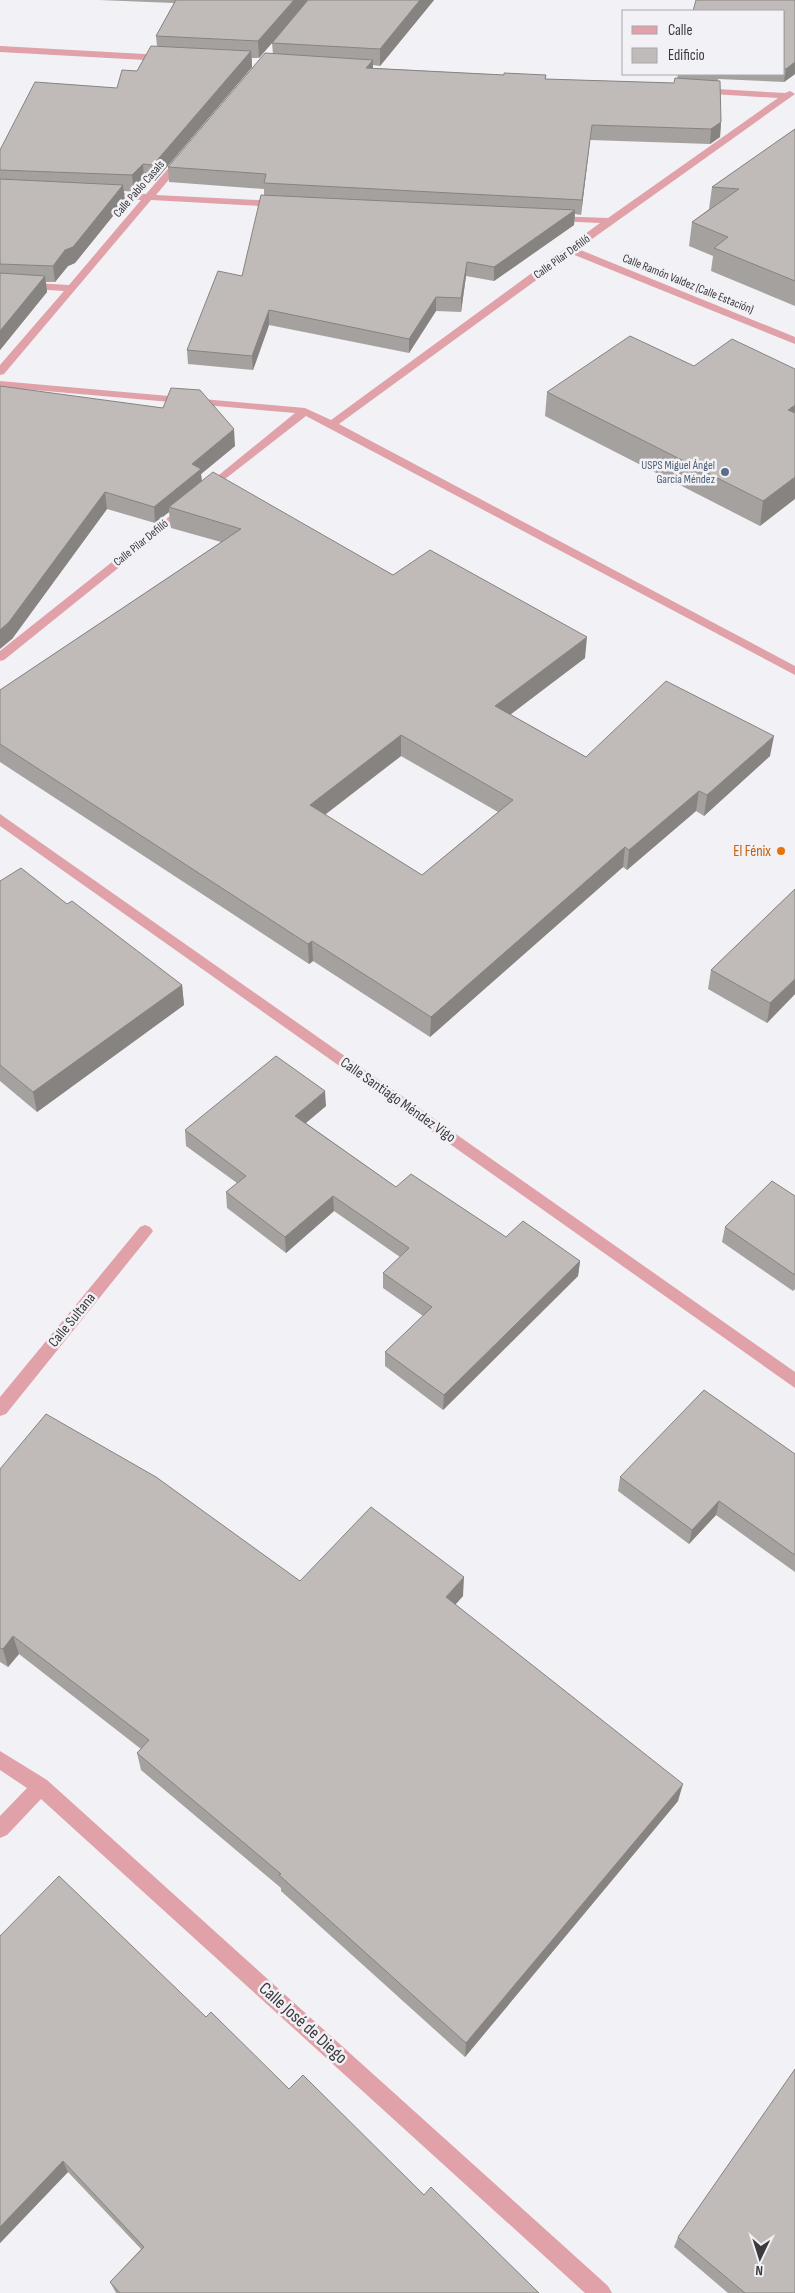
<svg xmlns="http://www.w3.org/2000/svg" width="795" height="2293" font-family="'Sofia Sans Condensed',sans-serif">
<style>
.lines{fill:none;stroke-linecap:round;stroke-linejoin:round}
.minor{fill:#e0a1a8;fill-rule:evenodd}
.wall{fill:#a5a19e;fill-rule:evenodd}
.shaded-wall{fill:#868381}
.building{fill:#c0bbb8;stroke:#868381;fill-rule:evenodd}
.service-dot{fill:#5c6f8a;stroke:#f2f1f6;stroke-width:2}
.food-dot{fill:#e8710a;stroke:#f2f1f6;stroke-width:2}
.labels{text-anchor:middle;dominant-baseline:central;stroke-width:5;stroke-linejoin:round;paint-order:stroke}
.far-street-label{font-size:12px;fill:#3b3b3d;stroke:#f2f1f6}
.far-service-label{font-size:12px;fill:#4e5e75;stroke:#f2f1f6;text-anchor:end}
.food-label{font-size:15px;fill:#c56008;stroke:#f2f1f6;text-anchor:end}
.street-label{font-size:15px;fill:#3b3b3d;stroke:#f2f1f6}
.near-street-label{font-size:18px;fill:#3b3b3d;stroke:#f2f1f6}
</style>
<rect width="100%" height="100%" fill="#f2f1f6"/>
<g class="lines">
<!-- minor -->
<g class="minor">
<path d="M0 46 163 55 168 58 163 61 0 52Z"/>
<path d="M700 88 785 93 790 91 795 94 578 249 795 337V344L572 254 339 424 795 666V675L306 416 207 493 201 490 203 488 295 413 0 387V381L305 408 331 420 600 223 556 221 552 220V216L608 218 778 98 697 93V89Z"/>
<path d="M182 155 187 158 156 195 278 201 283 204 278 207 151 200 4 374 0 375V365L64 291 0 287V281L69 285 141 200 104 198 100 197V193L146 194 179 156Z"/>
<path d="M185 504 189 505V511L4 660 0 661V651Z"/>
<path d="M0 814 795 1372V1388L0 826Z"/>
<path d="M145 1225 150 1227 153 1231 150 1235 6 1414 0 1416V1397L140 1227Z"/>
<path d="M0 1751 47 1780 608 2286 612 2293H585L41 1799 7 1835 0 1838V1816L27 1788 0 1770Z"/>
</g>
</g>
<!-- wall -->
<g class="wall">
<path d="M99 0H434L380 66 373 65V68L504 75H546V79L674 83 677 79 678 74H784V11L795 0V74L784 82 718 79 721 122 720 137 710 144 590 140 581 215 575 214 574 225 494 281 466 276 461 312 436 311 409 353 269 325 253 370 188 364 187 350 242 276 264 195V189L169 182 168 167 273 54 272 43 259 58H252V67L155 181 144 180 134 192 124 191 125 201 75 263 68 266 55 282H46L47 292 0 350V150L117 88 137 71 157 46 156 36 174 3Z"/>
<path d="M795 129V306L711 271 713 256 689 246 692 222 709 209 712 187Z"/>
<path d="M694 366 795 369 760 526 545 416 547 392Z"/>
<path d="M0 386 235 446 201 474 202 481 393 575 585 658 510 714 586 757 770 756 704 816 696 811 627 870 623 867 430 1037 313 961 309 964 0 762V690L221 542 171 528 169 512 155 523 107 509 12 639ZM401 756 498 812 422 875 325 815Z"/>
<path d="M0 881 67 904 182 985 184 1005 37 1112 0 1081Z"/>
<path d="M795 889V994L767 1023 708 989 711 970Z"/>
<path d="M326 1106 306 1123 396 1187 506 1237 580 1261 578 1276 443 1410 385 1366V1352L423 1316 383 1288V1273L400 1257 334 1211 286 1253 227 1208 226 1192 237 1183 186 1146 185 1130Z"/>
<path d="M795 1196V1289L793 1291 722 1242 725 1227Z"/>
<path d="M795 1454V1572L716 1515 689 1544 618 1491 620 1477Z"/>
<path d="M0 1469 300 1581 463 1596 455 1605 678 1801 465 2057 281 1891V1888L141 1770 137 1753 141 1749 19 1654 8 1667 0 1662Z"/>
<path d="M0 1936 206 2017 289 2089 424 2195 539 2293H116L110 2282 141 2249 68 2172 0 2243Z"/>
<path d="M678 2237 795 2293H728L674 2247Z"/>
</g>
<!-- shaded-wall -->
<g class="shaded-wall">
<path d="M294 0H309L259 58 258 41Z"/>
<path d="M420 0H434L380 66V49Z"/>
<path d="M251 51 252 67 155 181 153 165Z"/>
<path d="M373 60V75L366 68Z"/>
<path d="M795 62V74L784 82 786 69Z"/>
<path d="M721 122 720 137 710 144 711 129Z"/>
<path d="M592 125 590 140 581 215 582 200Z"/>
<path d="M143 164 144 180 134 192 132 175Z"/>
<path d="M123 185 125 201 75 263 68 266 55 282 53 266 65 250Z"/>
<path d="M575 210 574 225 494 281V267Z"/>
<path d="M467 262 466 276 461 312V298Z"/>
<path d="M45 276 47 292 0 350V331Z"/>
<path d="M436 297V311L409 353V339Z"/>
<path d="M269 310V325L253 370 252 356Z"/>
<path d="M795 405V427L788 410Z"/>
<path d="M234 429 235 446 201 474 202 486 169 507V512L155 523 154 507 192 464Z"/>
<path d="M795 477V499L760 526 763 501Z"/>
<path d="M105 492 107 509 12 639 0 649V630Z"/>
<path d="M587 637 585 658 494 727 495 706Z"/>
<path d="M401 735V756L311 825 310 805Z"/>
<path d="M774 736 770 756 704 816 707 795Z"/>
<path d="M699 791 696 811 627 870 629 850Z"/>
<path d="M625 847 623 867 430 1037 431 1017Z"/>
<path d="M312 941 313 961 309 964 308 944Z"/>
<path d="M795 979V994L767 1023 770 1003Z"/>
<path d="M182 985 184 1005 37 1112 33 1092Z"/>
<path d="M325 1091 326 1106 296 1131 295 1116Z"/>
<path d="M333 1196 334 1211 286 1253 285 1237Z"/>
<path d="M580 1261 578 1276 443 1410 444 1395Z"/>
<path d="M719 1501 716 1515 689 1544 692 1530Z"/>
<path d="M464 1577 463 1596 445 1616 446 1597Z"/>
<path d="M13 1636 19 1654 8 1667 3 1649Z"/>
<path d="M683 1784 678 1801 465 2057 466 2043Z"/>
<path d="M63 2161 68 2172 0 2243V2227Z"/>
</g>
<!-- building -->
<g class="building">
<path d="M176 0H294L258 41 156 36Z"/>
<path d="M308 0H420L380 49 272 43Z"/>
<path d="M696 0H795V62L786 69 784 68V11H693Z"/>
<path d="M151 46 251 51 153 165 143 164 132 175 0 170V150L35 82 117 88 122 70 137 71Z"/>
<path d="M265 53 373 60 366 68 504 75V73L546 75 545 79 674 83 675 78 720 81 721 122 711 129 592 125 582 200 264 183 266 174 168 167Z"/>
<path d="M795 129V281L714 248 728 237 692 222 739 189 712 187Z"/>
<path d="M0 179 123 185 73 247 65 250 53 266 0 264Z"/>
<path d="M261 195 575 210 494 267 467 262 461 298 436 297 409 339 269 310 252 356 187 350 218 271 242 276Z"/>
<path d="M0 273 45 276 0 331Z"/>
<path d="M630 336 694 366 732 339 795 369V405L788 410 795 413V477L763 501 547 392Z"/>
<path d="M0 386 163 408 171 388 200 390 234 429 192 464 201 469 154 507 105 492 9 622 0 630Z"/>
<path d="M213 472 393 575 430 550 587 637 495 706 586 757 666 681 774 736 707 795 699 791 629 850 625 847 431 1017 312 941 308 944 0 744V690L241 529 169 507ZM401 735 513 800 422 875 310 805Z"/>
<path d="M21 868 67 904 72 901 182 985 33 1092 0 1065V881Z"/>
<path d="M795 889V979L770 1003 711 970Z"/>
<path d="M276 1056 325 1091 295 1116 396 1187 411 1174 506 1237 523 1221 580 1261 444 1395 385 1352 432 1307 383 1273 409 1248 333 1196 285 1237 226 1192 246 1176 185 1130Z"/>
<path d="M772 1181 795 1196V1275L725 1227Z"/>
<path d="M704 1390 795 1454V1555L719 1501 692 1530 620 1477Z"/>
<path d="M46 1414 156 1477 300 1581 371 1507 464 1577 446 1597 683 1784 466 2043 279 1875 281 1874 137 1753 149 1740 13 1636 3 1649 0 1648V1469Z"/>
<path d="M59 1876 206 2017 211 2012 289 2089 303 2075 424 2195 431 2187 539 2293H120L110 2282 144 2247 63 2161 0 2227V1936Z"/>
<path d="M795 2069V2293H745L678 2237Z"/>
</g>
<!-- markers -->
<circle class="service-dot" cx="725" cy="472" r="5"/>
<circle class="food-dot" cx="781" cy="851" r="5"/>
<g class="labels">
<!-- far-street labels -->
<g class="far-street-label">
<text transform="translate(139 189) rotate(-49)">Calle Pablo Casals</text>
<text transform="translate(562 257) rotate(-36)">Calle Pilar Defilló</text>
<text transform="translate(688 284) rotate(22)">Calle Ramón Valdez (Calle Estación)</text>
<text transform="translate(141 543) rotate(-39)">Calle Pilar Defilló</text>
</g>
<!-- far-service labels -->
<g class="far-service-label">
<text x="715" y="465">USPS Miguel Ángel<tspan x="715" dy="14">García Méndez</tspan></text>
</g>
<!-- food labels -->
<g class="food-label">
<text x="771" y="851">El Fénix</text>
</g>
<!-- street labels -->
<g class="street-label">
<text transform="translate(398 1100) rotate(35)">Calle Santiago Méndez Vigo</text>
<text transform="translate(72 1320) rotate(-51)">Calle Sultana</text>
</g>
<!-- near-street labels -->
<g class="near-street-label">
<text transform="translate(303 2023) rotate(42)">Calle José de Diego</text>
</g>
</g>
<!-- legend -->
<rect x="622" y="10" width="162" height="65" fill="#f2f1f6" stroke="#a9a8ac"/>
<rect x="632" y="26" width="25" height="8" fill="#e0a1a8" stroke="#a9a8ac"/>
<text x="668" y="35" font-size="15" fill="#3b3b3d">Calle</text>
<rect x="632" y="48" width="25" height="15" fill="#c0bbb8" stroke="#a9a8ac"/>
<text x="668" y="60" font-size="15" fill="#3b3b3d">Edificio</text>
<!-- north arrow -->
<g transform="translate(760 2258) rotate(184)" stroke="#f2f1f6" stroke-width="4" paint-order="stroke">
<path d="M0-4L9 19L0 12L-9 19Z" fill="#3b3b3d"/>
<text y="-8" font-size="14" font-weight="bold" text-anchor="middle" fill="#3b3b3d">N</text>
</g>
</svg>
